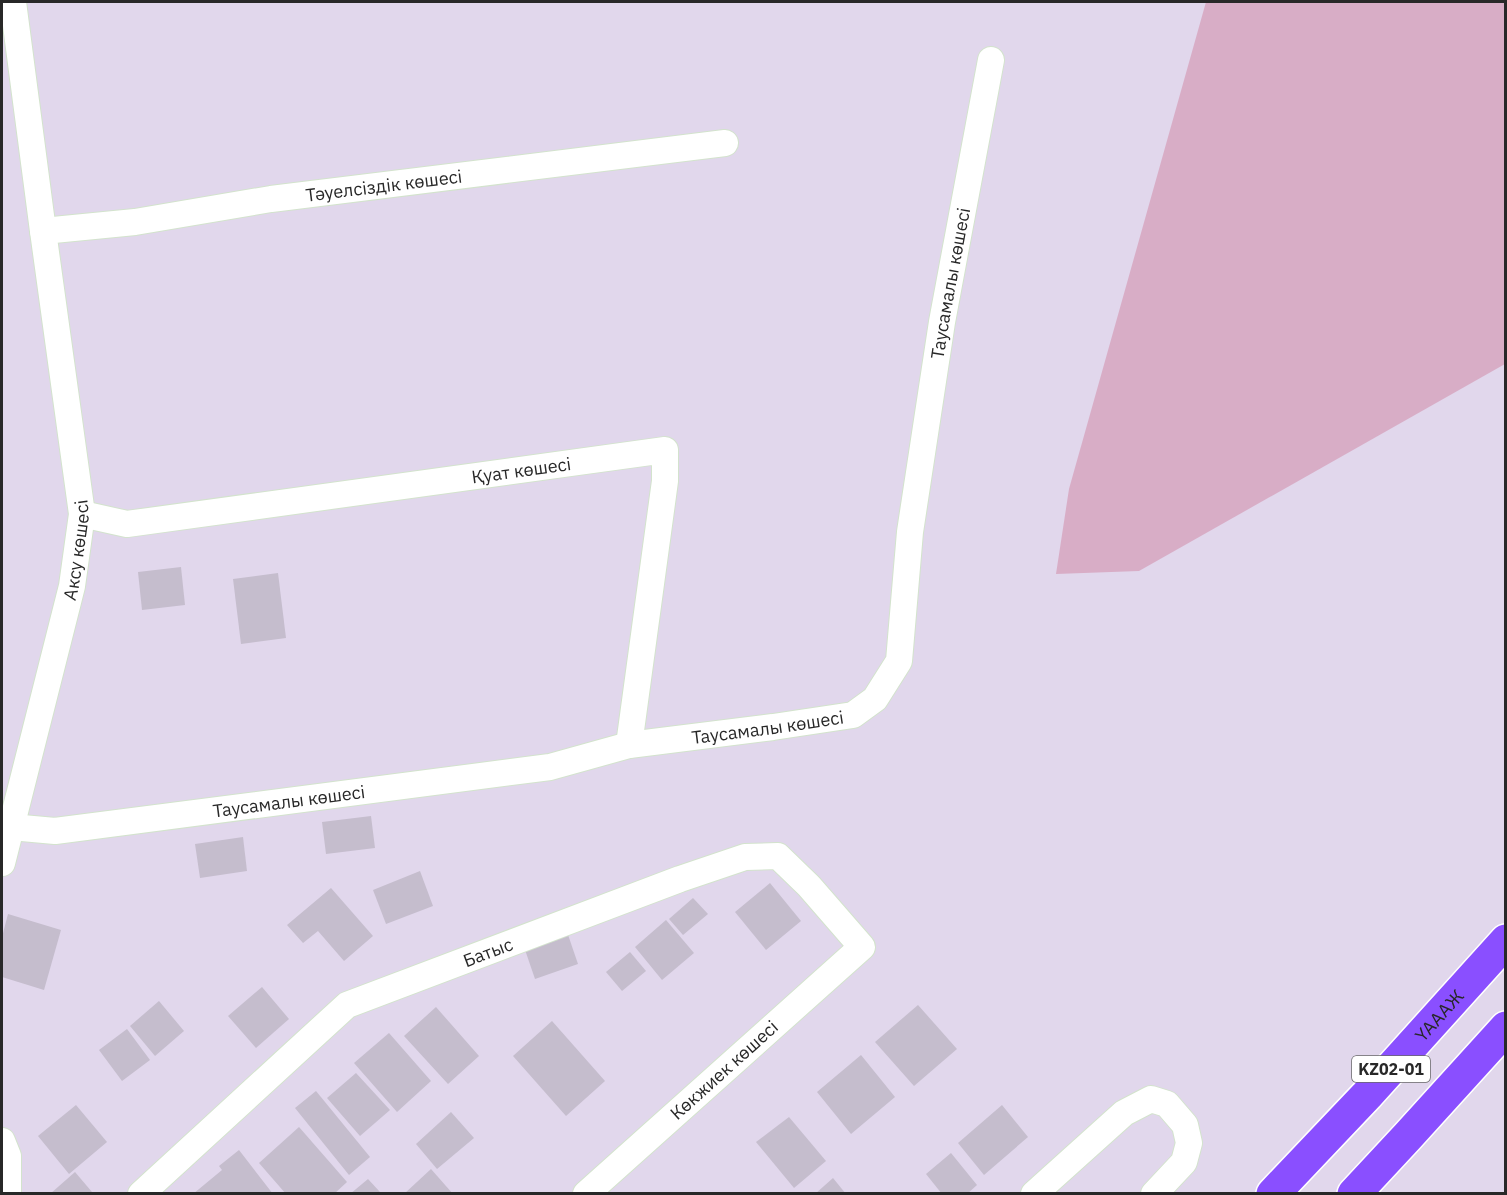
<svg xmlns="http://www.w3.org/2000/svg" width="1507" height="1195" font-family="'IBM Plex Sans',sans-serif">
<style>
.cemetery{fill:#d8adc6}
.building{fill:#c5bdcd}
.lines{fill:none;stroke-linecap:round;stroke-linejoin:round}
.minor-casing{stroke:#d3e3cd;stroke-width:28}
.highway-casing{stroke:#fff;stroke-width:36}
.minor{stroke:#fff;stroke-width:26}
.highway{stroke:#8a4fff;stroke-width:33}
.labels{text-anchor:middle;dominant-baseline:central;stroke-width:5;stroke-linejoin:round;paint-order:stroke}
.shield{fill:#fff;stroke:#686868;stroke-width:1.5}
.shield-label{font-size:16px;font-weight:bold;fill:#282828}
.street-label{font-size:18px;fill:#282828;stroke:#fff}
</style>
<rect width="100%" height="100%" fill="#e1d7ec"/>
<!-- cemetery -->
<path class="cemetery" d="M1206 2H1505V364L1139 571 1056 574 1069 489Z"/>
<!-- building -->
<g class="building">
<path d="M181 567 185 605 142 610 138 572Z"/>
<path d="M278 573 286 638 241 644 233 579Z"/>
<path d="M371 816 375 848 326 854 322 822Z"/>
<path d="M243 837 247 871 200 878 195 844Z"/>
<path d="M420 871 433 906 386 924 373 890Z"/>
<path d="M770 883 801 921 766 950 735 912Z"/>
<path d="M331 888 373 936 344 961 318 931 303 943 287 925Z"/>
<path d="M693 898 708 914 683 935 669 919Z"/>
<path d="M8 914 61 930 44 990 2 977V937Z"/>
<path d="M666 920 694 953 662 980 635 947Z"/>
<path d="M565 926 578 964 535 979 522 941Z"/>
<path d="M630 952 646 971 622 991 606 972Z"/>
<path d="M262 987 289 1019 256 1048 228 1016Z"/>
<path d="M159 1001 184 1031 155 1056 130 1026Z"/>
<path d="M918 1005 957 1049 914 1086 875 1042Z"/>
<path d="M436 1007 479 1056 448 1084 404 1036Z"/>
<path d="M552 1021 605 1081 566 1116 513 1056Z"/>
<path d="M127 1029 150 1060 122 1081 99 1050Z"/>
<path d="M389 1033 431 1081 397 1112 354 1063Z"/>
<path d="M861 1055 895 1097 851 1134 817 1092Z"/>
<path d="M356 1073 390 1110 360 1136 327 1098Z"/>
<path d="M316 1091 370 1157 349 1175 295 1108Z"/>
<path d="M76 1105 107 1142 69 1174 38 1136Z"/>
<path d="M1002 1105 1028 1137 984 1175 958 1143Z"/>
<path d="M451 1112 474 1138 437 1169 416 1144Z"/>
<path d="M789 1117 826 1161 794 1188 756 1142Z"/>
<path d="M299 1127 347 1182 334 1194H286L259 1163Z"/>
<path d="M239 1150 273 1194H193L222 1170 219 1166Z"/>
<path d="M951 1153 977 1185 967 1194H942L926 1174Z"/>
<path d="M431 1169 453 1194H404Z"/>
<path d="M75 1172 92 1192 90 1194H50Z"/>
<path d="M833 1178 846 1194H815Z"/>
<path d="M368 1179 380 1192 350 1194Z"/>
</g>
<g class="lines">
<defs>
<g id="minor">
<path id="s1" d="M43 231 135 222 271 199 725 143"/>
<path id="s2" d="M82 514 127 524 665 450V481L629 745"/>
<path id="s3" d="M11 827 55 831 550 767 629 745 773 727 853 715 875 699 899 661 910 532 942 322 991 60"/>
<path id="s4" d="M2 863 72 586 82 514 43 231 13 2"/>
<path d="M2 1141 8 1156V1194"/>
<path id="s5" d="M141 1194 347 1005 680 879 745 857 778 856 809 886 862 947 586 1194"/>
<path d="M1034 1194 1124 1113 1151 1099 1167 1104 1185 1125 1189 1143 1184 1162 1154 1194"/>
</g>
<g id="highway">
<path id="s6" d="M1273 1194 1367 1095 1506 941"/>
<path d="M1354 1194 1408 1136 1506 1028"/>
</g>
</defs>
<!-- minor casing -->
<use href="#minor" class="minor-casing"/>
<!-- highway casing -->
<use href="#highway" class="highway-casing"/>
<!-- minor -->
<use href="#minor" class="minor"/>
<!-- highway -->
<use href="#highway" class="highway"/>
</g>
<g class="labels">
<!-- shield labels -->
<rect class="shield" x="1352" y="1056" width="78" height="26" rx="4.5"/>
<g class="shield-label">
<text x="1391" y="1069">KZ02-01</text>
</g>
<!-- street labels -->
<g class="street-label">
<text stroke="none"><textPath href="#s1" startOffset="344">Тәуелсіздік көшесі</textPath></text>
<text stroke="none"><textPath href="#s3" startOffset="1305">Таусамалы көшесі</textPath></text>
<text stroke="none"><textPath href="#s2" startOffset="444">Қуат көшесі</textPath></text>
<text stroke="none"><textPath href="#s4" startOffset="322">Аксу көшесі</textPath></text>
<text stroke="none"><textPath href="#s3" startOffset="765">Таусамалы көшесі</textPath></text>
<text stroke="none"><textPath href="#s3" startOffset="280">Таусамалы көшесі</textPath></text>
<text stroke="none"><textPath href="#s5" startOffset="430">Батыс</textPath></text>
<text stroke="none"><textPath href="#s6" startOffset="244">ҮАААЖ</textPath></text>
<text transform="translate(724 1070) rotate(-42)">Көкжиек көшесі</text>
</g>
</g>
<!-- border -->
<rect width="1507" height="1195" fill="none" stroke="#282828" stroke-width="6"/>
</svg>
